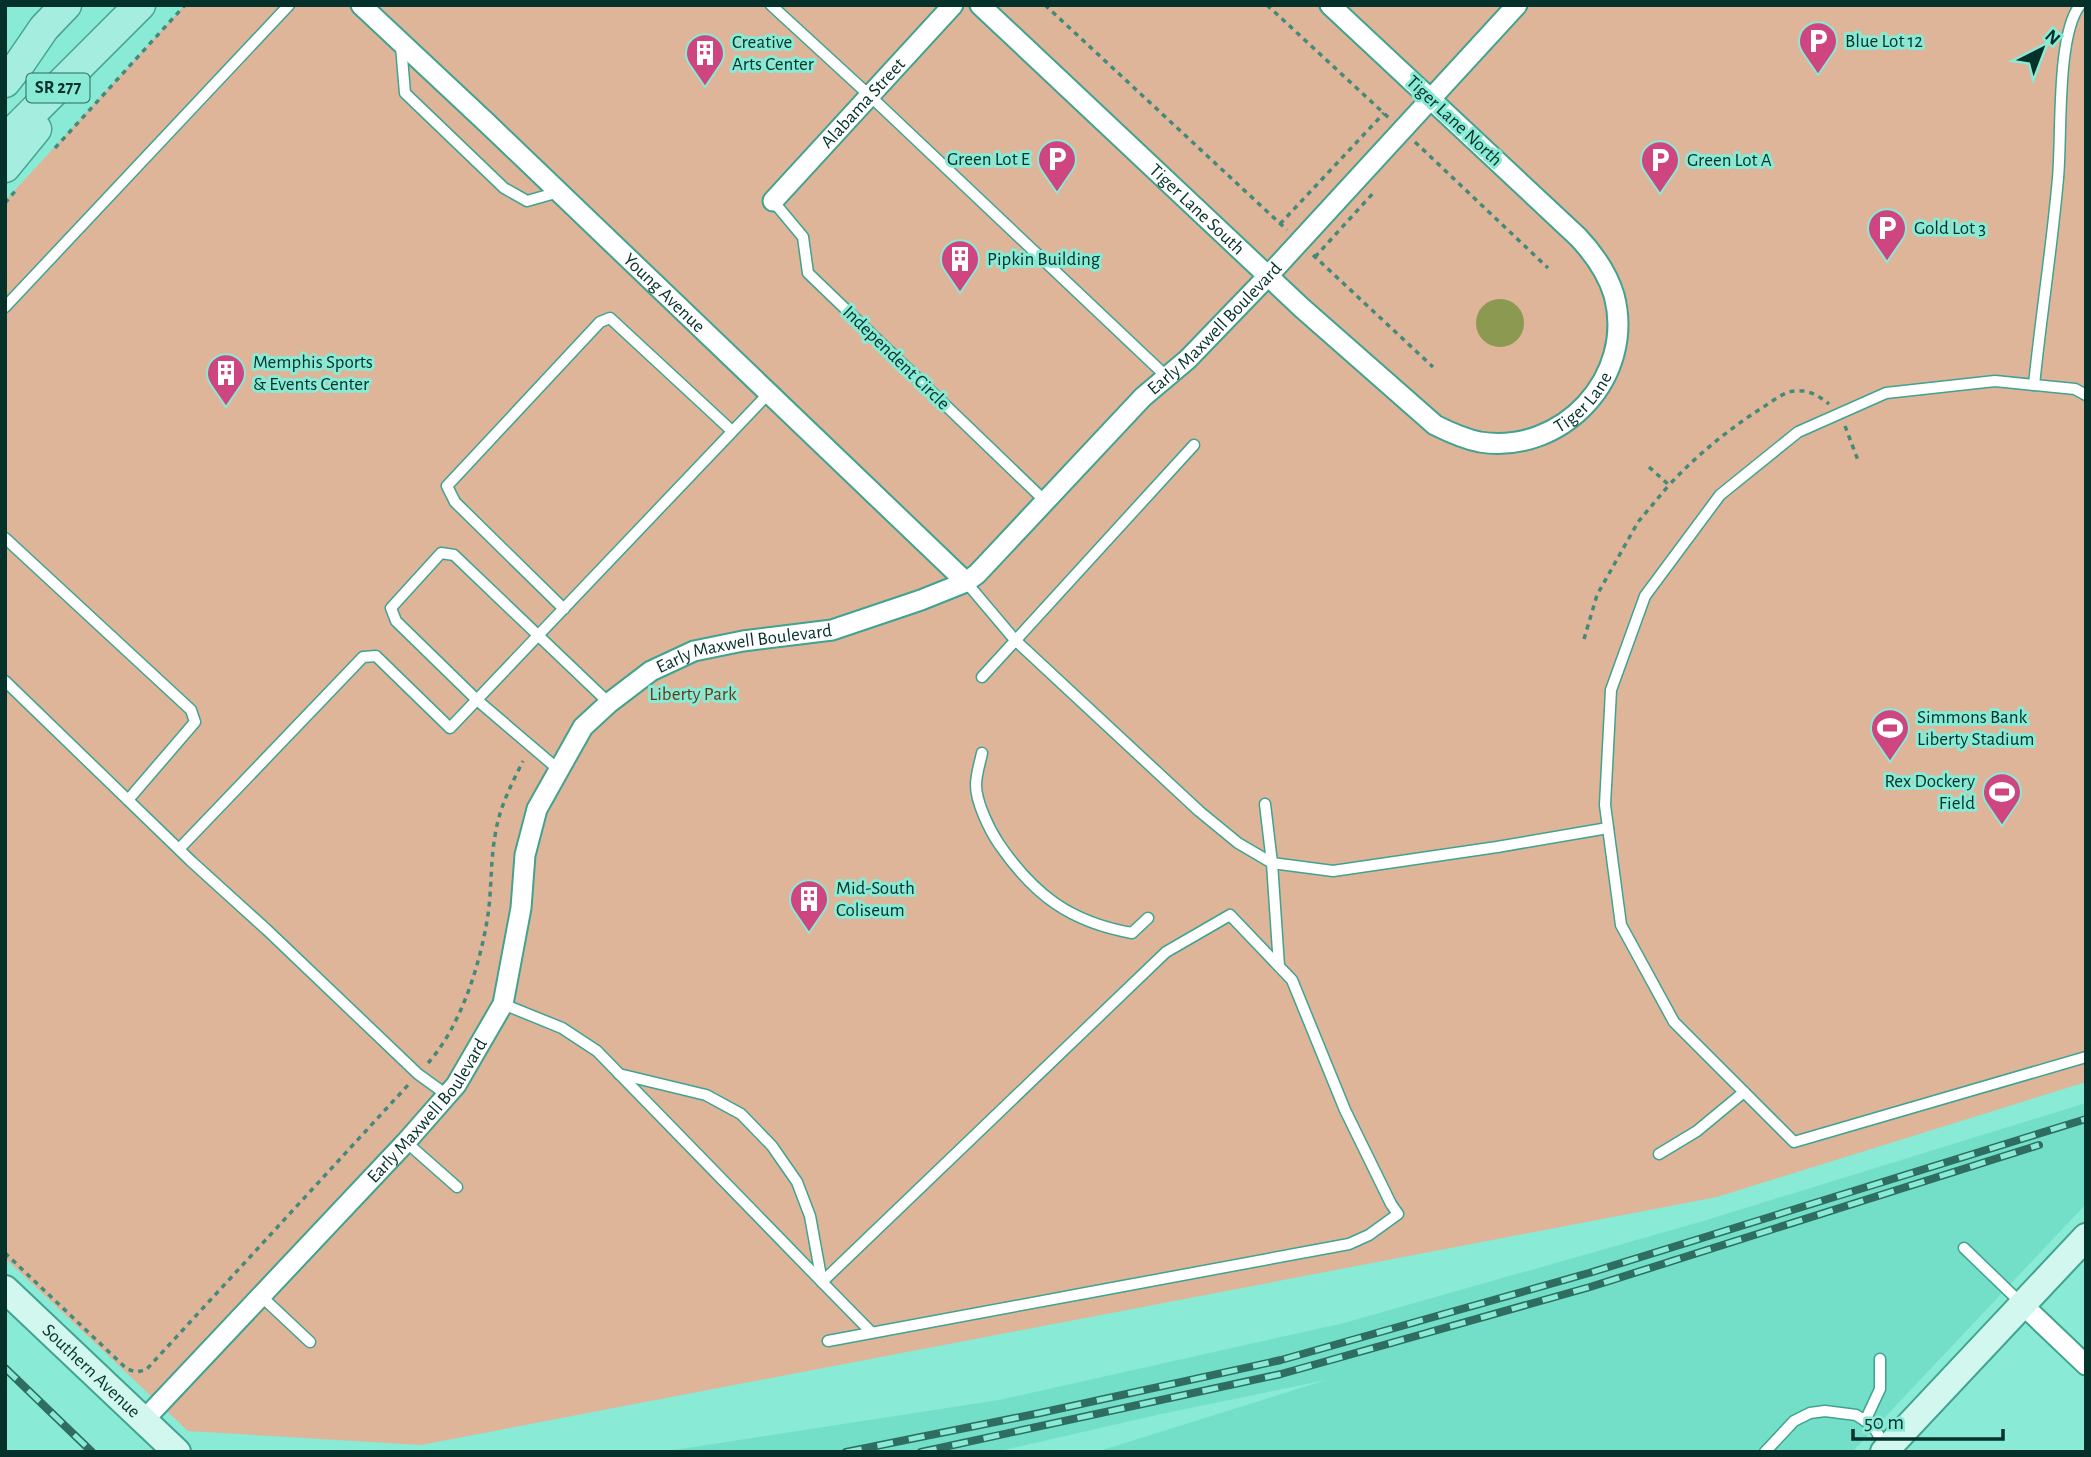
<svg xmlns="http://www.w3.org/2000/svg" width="2091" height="1457" font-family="'Alegreya Sans',sans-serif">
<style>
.built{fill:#73dfc8}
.green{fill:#deb598}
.water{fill:#8c9951}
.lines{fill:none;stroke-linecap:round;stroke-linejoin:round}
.service-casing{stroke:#3fa390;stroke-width:13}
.minor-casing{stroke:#3fa390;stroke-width:23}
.secondary-casing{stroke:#3fa390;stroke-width:30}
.primary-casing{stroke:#46a592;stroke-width:33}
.path{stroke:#448a7c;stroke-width:3.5;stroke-dasharray:5 5;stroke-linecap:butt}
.service{stroke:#fff;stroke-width:10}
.minor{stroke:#fff;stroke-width:19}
.secondary{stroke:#d2f7ef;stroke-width:26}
.primary{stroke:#a5eedf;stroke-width:30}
.rail-casing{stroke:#2f6d61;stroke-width:8}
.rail{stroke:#89ead5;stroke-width:5;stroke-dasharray:16;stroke-linecap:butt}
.labels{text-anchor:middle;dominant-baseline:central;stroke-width:6;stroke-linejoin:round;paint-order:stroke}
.shield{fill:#89ead5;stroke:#2c685d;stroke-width:2}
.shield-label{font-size:18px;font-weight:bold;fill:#043129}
.poi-label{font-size:19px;fill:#043129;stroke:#89ead5;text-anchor:start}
.street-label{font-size:19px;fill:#043129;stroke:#89ead5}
.park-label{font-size:19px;fill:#653b17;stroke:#89ead5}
</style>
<rect width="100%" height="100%" fill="#89ead5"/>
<!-- built -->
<path class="built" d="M2086 1103V1204L1852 1452H1096L1326 1380 1161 1414 995 1452H661L999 1400 1344 1323 1700 1222Z"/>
<!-- green -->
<path class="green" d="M185 5H2086V1082L1717 1197 421 1445 188 1431 5 1258V201Z"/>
<!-- water -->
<circle class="water" cx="1500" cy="323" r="24"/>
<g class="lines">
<defs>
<g id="service">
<path d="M771 5 869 95 1167 377"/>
<path d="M401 46 405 93 504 188 527 201 559 192"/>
<path d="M773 201 803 237 808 273 1045 501"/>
<path d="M5 307 289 5"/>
<path d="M2034 385C2041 316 2052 247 2058 178 2062 136 2056 36 2080 5"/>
<path d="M2086 395 2075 389 1995 381 1886 393 1798 432 1720 495 1645 596 1611 690 1605 805 1621 925 1674 1022 1794 1142 2086 1057"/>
<path d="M5 538 191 710 195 722 128 800"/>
<path d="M966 582 1015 640 1199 811 1238 843 1272 863 1333 871 1497 847 1608 828"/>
<path d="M564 609 455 502 447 486 600 322 610 318 732 431"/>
<path d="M982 677 1194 445"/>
<path d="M5 681 192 862 266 929 418 1074 447 1095"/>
<path d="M982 753C980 763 976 774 976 785 976 802 989 829 999 844 1034 895 1070 922 1132 933L1148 918"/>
<path d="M559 770 477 700 396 621 391 608 441 553 454 555 609 703"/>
<path d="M1265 804 1272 863 1279 966"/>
<path d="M179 849 363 657 376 656 450 728 769 393"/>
<path d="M503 1004 562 1028 597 1051 822 1282"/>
<path d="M619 1074 706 1095 741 1114 772 1146 797 1182 810 1216 822 1282"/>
<path d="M406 1142 457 1187"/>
<path d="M1659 1154 1697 1131 1744 1092"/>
<path d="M1964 1248 2022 1304"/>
<path d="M261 1296 310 1342"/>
<path d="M828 1341C1002 1309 1175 1276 1349 1244L1369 1235 1398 1214 1391 1204 1345 1110 1292 980 1230 915 1166 952 822 1282 872 1333"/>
<path d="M1865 1421 1880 1389V1359"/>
<path d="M1765 1452 1794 1421 1810 1413 1825 1411 1856 1415 1872 1425 1887 1448"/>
</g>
<g id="minor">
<path id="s1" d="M361 5 488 124 966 582"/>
<path id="s2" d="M980 5 1302 308 1435 425C1449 432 1464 439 1480 442 1562 455 1636 377 1614 295 1607 272 1594 254 1578 237L1330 5"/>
<path id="s3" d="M773 201 953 5"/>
<path d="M2022 1304 2086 1365"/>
<path id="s4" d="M144 1420 406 1142 456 1085 503 1004 521 908 525 855 537 809 583 727 609 703 651 671 694 651 743 641 832 630 921 600 966 582 977 574 1143 397 1188 359 1268 276 1517 5"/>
</g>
<g id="secondary">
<path id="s5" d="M5 1289 177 1452"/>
<path d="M1884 1452 2086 1237"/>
</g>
<g id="primary">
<path d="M5 82 20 63 44 28 66 5"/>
<path d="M5 140 140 5"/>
<path d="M5 167 36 129"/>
</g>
</defs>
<!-- service casing -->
<use href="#service" class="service-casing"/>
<!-- minor casing -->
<use href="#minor" class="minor-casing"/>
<!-- secondary casing -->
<use href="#secondary" class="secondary-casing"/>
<!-- primary casing -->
<use href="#primary" class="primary-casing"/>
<!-- path -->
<g class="path">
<path d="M1045 5 1287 230"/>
<path d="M1267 5 1389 118"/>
<path d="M1415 142 1548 268"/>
<path d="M55 148 185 5"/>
<path d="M5 203 16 190"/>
<path d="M1280 224 1384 113"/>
<path d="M1313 255 1433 367"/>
<path d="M1315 257 1375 191"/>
<path d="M1845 426 1859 463"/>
<path d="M1649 467 1669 485C1698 454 1730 428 1765 406 1774 400 1784 392 1794 391 1808 389 1819 396 1829 404"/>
<path d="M1584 639 1597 595 1638 522 1669 485"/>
<path d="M428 1063C460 1027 479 968 487 921 492 893 490 864 495 836 499 808 511 785 523 761"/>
<path d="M5 1253 127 1369 136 1372 146 1370 409 1084"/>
</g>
<!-- service -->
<use href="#service" class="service"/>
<!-- minor -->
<use href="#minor" class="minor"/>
<!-- secondary -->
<use href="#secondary" class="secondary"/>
<!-- primary -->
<use href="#primary" class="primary"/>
<defs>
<g id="rail">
<path d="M5 1368 92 1452"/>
<path d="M846 1452 1040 1413 1281 1360 1589 1273 2086 1119"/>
<path d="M921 1452 1281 1374 1590 1287 2039 1145"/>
</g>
</defs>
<!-- rail casing -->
<use href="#rail" class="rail-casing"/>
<!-- rail -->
<use href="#rail" class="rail"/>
</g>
<!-- icons -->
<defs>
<symbol id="parking-pin" viewBox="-11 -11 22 30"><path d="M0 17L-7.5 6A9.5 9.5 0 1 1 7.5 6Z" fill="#ce4580" stroke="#89ead5"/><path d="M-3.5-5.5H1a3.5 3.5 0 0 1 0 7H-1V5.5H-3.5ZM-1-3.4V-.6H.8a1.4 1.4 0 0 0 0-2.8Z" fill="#fff"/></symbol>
<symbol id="building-pin" viewBox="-11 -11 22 30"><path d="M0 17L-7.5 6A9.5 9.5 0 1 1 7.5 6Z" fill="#ce4580" stroke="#89ead5"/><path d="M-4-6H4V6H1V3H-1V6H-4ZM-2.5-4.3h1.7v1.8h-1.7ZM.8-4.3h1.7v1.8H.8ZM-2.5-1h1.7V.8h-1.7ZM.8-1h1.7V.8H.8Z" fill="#fff"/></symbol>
<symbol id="stadium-pin" viewBox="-11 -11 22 30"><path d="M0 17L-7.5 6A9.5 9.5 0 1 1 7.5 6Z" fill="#ce4580" stroke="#89ead5"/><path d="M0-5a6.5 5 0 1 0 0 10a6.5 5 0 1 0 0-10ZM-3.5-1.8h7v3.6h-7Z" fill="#fff"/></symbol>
</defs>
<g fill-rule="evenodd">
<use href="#parking-pin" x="1796" y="19" width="44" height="60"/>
<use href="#building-pin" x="683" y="31" width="44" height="60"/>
<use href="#parking-pin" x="1035" y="137" width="44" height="60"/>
<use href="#parking-pin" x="1638" y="138" width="44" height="60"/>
<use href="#parking-pin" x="1865" y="206" width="44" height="60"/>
<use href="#building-pin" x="938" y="237" width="44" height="60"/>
<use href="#building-pin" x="204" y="351" width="44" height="60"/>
<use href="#stadium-pin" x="1868" y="706" width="44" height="60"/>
<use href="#stadium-pin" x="1980" y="770" width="44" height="60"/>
<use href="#building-pin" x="787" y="877" width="44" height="60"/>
</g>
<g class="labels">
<!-- shield labels -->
<rect class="shield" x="26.5" y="73.5" width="63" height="29" rx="5"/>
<g class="shield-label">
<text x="58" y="88">SR 277</text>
</g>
<!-- poi labels -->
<g class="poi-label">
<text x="1845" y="41">Blue Lot 12</text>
<text x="732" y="42">Creative<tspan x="732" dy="22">Arts Center</tspan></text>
<text x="1030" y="159" text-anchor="end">Green Lot E</text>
<text x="1687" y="160">Green Lot A</text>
<text x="1914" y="228">Gold Lot 3</text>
<text x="987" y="259">Pipkin Building</text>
<text x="253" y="362">Memphis Sports<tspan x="253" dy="22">&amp; Events Center</tspan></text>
<text x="1917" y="717">Simmons Bank<tspan x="1917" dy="22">Liberty Stadium</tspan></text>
<text x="1975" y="781" text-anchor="end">Rex Dockery<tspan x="1975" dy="22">Field</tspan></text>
<text x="836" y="888">Mid-South<tspan x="836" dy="22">Coliseum</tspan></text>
</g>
<!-- street labels -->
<g class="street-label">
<text stroke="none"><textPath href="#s3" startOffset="133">Alabama Street</textPath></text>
<text transform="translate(1454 121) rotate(43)">Tiger Lane North</text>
<text stroke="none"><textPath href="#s2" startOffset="298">Tiger Lane South</textPath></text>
<text stroke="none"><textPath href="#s1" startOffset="418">Young Avenue</textPath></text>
<text stroke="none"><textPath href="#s4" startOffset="1617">Early Maxwell Boulevard</textPath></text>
<text transform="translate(896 358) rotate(44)">Independent Circle</text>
<text stroke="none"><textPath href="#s2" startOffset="784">Tiger Lane</textPath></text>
<text stroke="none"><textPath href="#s4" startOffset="1029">Early Maxwell Boulevard</textPath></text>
<text stroke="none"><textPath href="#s4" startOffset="420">Early Maxwell Boulevard</textPath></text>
<text stroke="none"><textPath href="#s5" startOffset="119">Southern Avenue</textPath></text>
</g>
<!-- park labels -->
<g class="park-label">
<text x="693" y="694">Liberty Park</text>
</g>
</g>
<!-- border -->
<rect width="2091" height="1457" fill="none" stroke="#043129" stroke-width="14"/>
<!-- north arrow -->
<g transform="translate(2042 49) rotate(42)" stroke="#89ead5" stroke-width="5" paint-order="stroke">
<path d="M0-5L12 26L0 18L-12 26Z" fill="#043129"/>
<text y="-10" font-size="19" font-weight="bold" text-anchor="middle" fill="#043129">N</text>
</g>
<!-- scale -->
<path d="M1853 1429v10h150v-10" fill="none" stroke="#043129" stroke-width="3.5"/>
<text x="1864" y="1429" font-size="21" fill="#043129" stroke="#89ead5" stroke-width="5" paint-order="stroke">50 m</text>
</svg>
